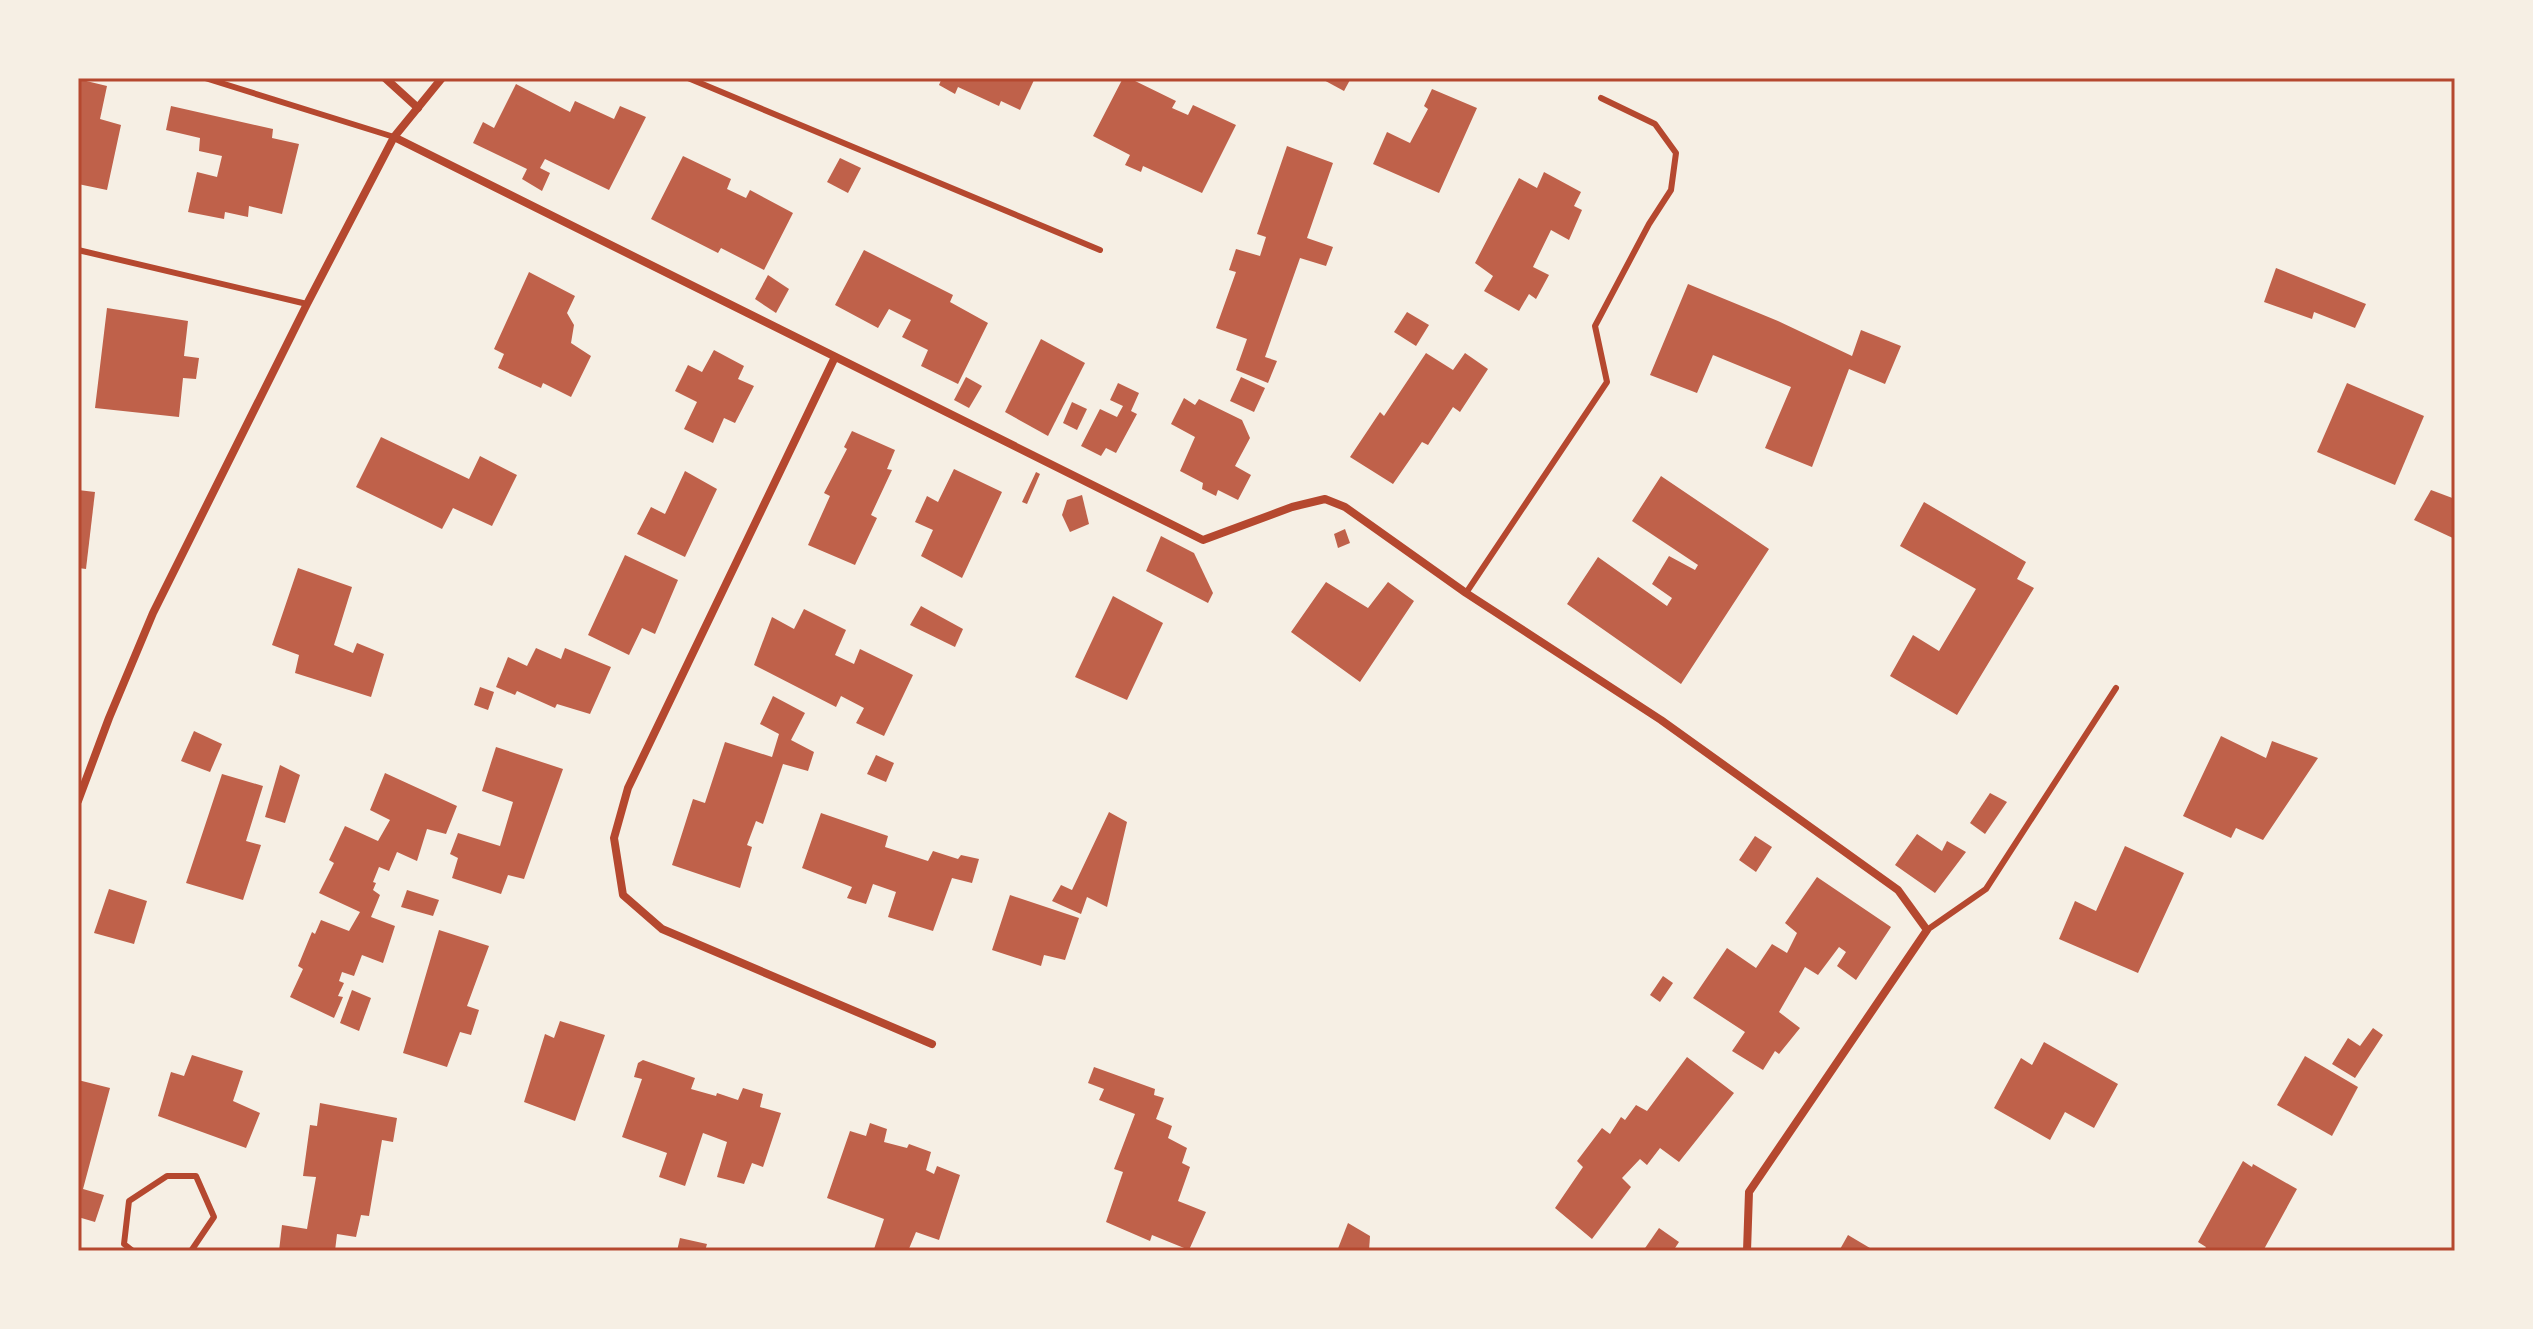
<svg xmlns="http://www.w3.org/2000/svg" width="2533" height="1329" font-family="'Public Sans',sans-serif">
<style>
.building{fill:#bf614a}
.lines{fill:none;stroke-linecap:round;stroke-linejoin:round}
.service{stroke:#b5482f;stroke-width:6}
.minor{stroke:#b5482f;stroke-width:8}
.neatline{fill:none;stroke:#b5482f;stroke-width:3}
</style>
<rect width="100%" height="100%" fill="#f6efe4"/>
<!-- building -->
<g class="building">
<path d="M942 78H1035L1020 110 1001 101 999 106 958 87 955 94 939 85Z"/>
<path d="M1123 78H1129L1176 101 1172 108 1188 115 1193 105 1236 125 1202 193 1143 166 1141 172 1125 165 1130 155 1093 136Z"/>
<path d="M1320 78H1351L1344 91Z"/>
<path d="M78 79 107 86 100 119 121 125 107 190 78 184Z"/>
<path d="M516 84 570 112 575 101 614 119 620 106 646 117 609 190 545 159 540 168 550 173 542 191 522 179 527 169 473 143 483 122 494 128Z"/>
<path d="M1432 89 1477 108 1439 193 1373 164 1387 132 1410 143 1428 109 1424 106Z"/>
<path d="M171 106 273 129 272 138 299 144 282 214 249 206 248 217 225 212 224 219 188 212 197 172 217 177 222 156 199 151 200 138 166 130Z"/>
<path d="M1287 146 1333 163 1307 238 1333 247 1326 266 1300 258 1265 357 1277 361 1268 383 1236 370 1247 339 1216 328 1236 272 1229 270 1236 249 1260 256 1266 237 1257 234Z"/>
<path d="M683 156 731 179 727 189 746 198 750 190 793 213 764 270 721 248 718 253 651 219Z"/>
<path d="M840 158 861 168 848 193 827 182Z"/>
<path d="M1544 172 1581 192 1574 206 1582 210 1569 240 1551 230 1533 267 1549 275 1536 299 1529 294 1519 311 1484 291 1493 276 1475 263 1519 178 1537 188Z"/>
<path d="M864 250 953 295 950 302 988 323 958 384 921 366 928 350 902 337 911 320 889 309 878 328 835 305Z"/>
<path d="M2276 268 2366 304 2355 328 2314 312 2312 319 2264 302Z"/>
<path d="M529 272 575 296 567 313 574 325 571 343 591 356 571 397 543 383 541 388 498 368 504 354 494 349Z"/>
<path d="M768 275 789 289 776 313 755 299Z"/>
<path d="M1688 284 1778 321 1852 356 1861 330 1901 346 1885 384 1849 369 1812 467 1765 448 1791 387 1713 355 1697 393 1650 375Z"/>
<path d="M107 308 188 321 184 356 199 358 196 379 183 378 179 417 95 408Z"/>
<path d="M1407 312 1429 325 1416 346 1394 332Z"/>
<path d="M1041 339 1085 363 1048 436 1005 412Z"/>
<path d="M714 350 744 366 738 379 754 386 735 423 724 418 713 443 684 429 697 402 675 391 688 365 702 372Z"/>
<path d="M1426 353 1453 370 1465 353 1488 369 1460 412 1453 407 1428 445 1422 442 1393 484 1350 457 1380 412 1384 416Z"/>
<path d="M966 377 982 386 969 408 954 400Z"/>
<path d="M1241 377 1265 388 1254 412 1230 401Z"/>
<path d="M1118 383 1139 393 1131 411 1137 414 1116 453 1106 448 1101 456 1081 446 1100 409 1117 417 1123 406 1110 400Z"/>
<path d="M2347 383 2424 416 2395 485 2317 452Z"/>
<path d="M1184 398 1195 405 1199 399 1242 420 1250 438 1235 466 1251 475 1238 500 1218 490 1216 496 1202 489 1203 483 1180 471 1195 437 1171 424Z"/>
<path d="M1072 402 1087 409 1077 430 1063 423Z"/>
<path d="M852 431 895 450 887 469 892 470 871 515 877 518 855 565 808 545 830 496 824 493 847 449 844 447Z"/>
<path d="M381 437 469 479 480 456 517 475 492 526 453 508 442 529 356 487Z"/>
<path d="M954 469 1002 492 962 578 921 556 933 530 915 522 927 496 938 502Z"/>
<path d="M685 471 717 489 685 557 637 534 651 507 665 514Z"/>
<path d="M1036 472 1040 474 1027 504 1022 502Z"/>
<path d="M1661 476 1769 549 1681 684 1567 604 1598 557 1667 606 1672 598 1652 584 1669 556 1695 570 1698 565 1632 521Z"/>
<path d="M78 490 95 492 86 569 78 568Z"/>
<path d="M2431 490 2455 499V539L2414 520Z"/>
<path d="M1082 495 1089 524 1070 532 1062 515 1067 500Z"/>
<path d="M1924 502 2026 562 2017 579 2034 588 1957 715 1890 676 1913 635 1939 651 1976 589 1900 546Z"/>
<path d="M1345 529 1350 543 1338 548 1334 534Z"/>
<path d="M1161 536 1194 553 1213 593 1208 603 1146 571Z"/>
<path d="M625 555 678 580 655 634 642 628 629 655 588 635Z"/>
<path d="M298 568 352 587 334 645 353 653 357 643 384 654 371 697 295 673 299 655 272 645Z"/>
<path d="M1326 582 1368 608 1388 582 1414 601 1360 682 1291 632Z"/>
<path d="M1113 596 1163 623 1127 700 1075 677Z"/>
<path d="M921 606 963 629 955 647 910 625Z"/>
<path d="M804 609 846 630 835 655 854 664 860 649 913 675 884 736 856 723 864 708 841 696 836 707 754 665 772 617 794 629Z"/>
<path d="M536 648 561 659 565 648 611 667 590 714 557 704 555 708 517 691 515 695 496 687 508 657 527 666Z"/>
<path d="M480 687 494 692 488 710 474 705Z"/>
<path d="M773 696 805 713 791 740 814 752 808 771 783 764 763 824 756 821 747 845 752 847 740 888 672 865 693 799 705 803 725 742 772 757 779 734 760 724Z"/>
<path d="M194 731 222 744 210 772 181 761Z"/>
<path d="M2221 736 2266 758 2272 741 2318 758 2263 840 2236 828 2231 838 2183 816Z"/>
<path d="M496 747 563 769 524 879 508 875 501 894 452 878 458 858 450 854 458 833 500 846 513 802 482 791Z"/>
<path d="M876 755 894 763 886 782 867 774Z"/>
<path d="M280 765 300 775 285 823 265 817Z"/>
<path d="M385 773 457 806 446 834 427 829 417 861 397 852 389 871 379 867 373 882 376 883 373 890 380 895 371 917 395 926 383 963 362 955 354 976 342 972 339 981 344 983 338 996 343 997 334 1018 290 997 303 969 298 966 312 932 315 934 321 920 349 931 360 912 319 893 334 863 329 860 345 826 378 841 390 820 370 810Z"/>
<path d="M222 774 263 786 246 841 261 845 243 900 186 883Z"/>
<path d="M1990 793 2007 802 1985 834 1970 823Z"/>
<path d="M1109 812 1127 822 1107 907 1087 897 1081 914 1052 901 1061 885 1072 890Z"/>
<path d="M821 813 888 836 885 847 928 861 933 851 958 859 961 855 979 859 972 883 952 878 933 931 888 917 896 892 873 884 866 904 847 898 852 887 802 868Z"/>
<path d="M1917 834 1942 851 1947 841 1966 852 1935 893 1895 865Z"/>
<path d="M1755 836 1772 847 1756 872 1739 860Z"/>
<path d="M2125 846 2184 873 2138 973 2059 939 2075 901 2096 911Z"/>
<path d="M1817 877 1891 927 1856 980 1837 966 1846 952 1839 947 1818 975 1805 967 1779 1012 1800 1028 1779 1054 1775 1051 1763 1070 1732 1051 1745 1032 1693 998 1727 948 1756 968 1772 944 1787 953 1797 933 1785 923Z"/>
<path d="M109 889 147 901 134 944 94 933Z"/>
<path d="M407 890 439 900 433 916 401 907Z"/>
<path d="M1010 895 1079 918 1065 960 1044 955 1041 966 992 950Z"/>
<path d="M439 930 489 946 467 1006 479 1010 471 1035 460 1032 447 1067 403 1053Z"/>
<path d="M1663 976 1673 983 1660 1002 1650 995Z"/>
<path d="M352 990 371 998 359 1031 340 1023Z"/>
<path d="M560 1021 605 1035 575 1121 524 1102 545 1034 554 1038Z"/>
<path d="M2373 1028 2383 1035 2355 1078 2332 1064 2348 1038 2360 1046Z"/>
<path d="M2044 1042 2118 1084 2094 1128 2065 1112 2050 1140 1994 1108 2021 1058 2032 1065Z"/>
<path d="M192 1055 243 1071 233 1101 260 1113 246 1148 158 1116 171 1072 184 1076Z"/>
<path d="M2305 1056 2358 1087 2332 1136 2277 1105Z"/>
<path d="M1687 1057 1734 1093 1679 1162 1660 1148 1647 1165 1640 1159 1622 1178 1631 1187 1592 1239 1555 1208 1583 1167 1577 1161 1602 1128 1610 1134 1621 1117 1625 1120 1636 1105 1647 1111Z"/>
<path d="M643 1060 695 1078 691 1089 716 1096 717 1093 738 1100 743 1088 763 1094 760 1107 781 1113 763 1167 752 1163 744 1184 717 1177 727 1142 703 1133 685 1186 659 1177 667 1153 622 1137 642 1079 634 1077 638 1063Z"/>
<path d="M1094 1067 1155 1089 1154 1095 1164 1098 1156 1119 1172 1126 1168 1138 1187 1148 1182 1163 1190 1167 1178 1201 1206 1212 1189 1250 1152 1235 1150 1241 1106 1222 1123 1172 1114 1169 1135 1114 1099 1100 1104 1089 1088 1083Z"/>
<path d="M78 1080 110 1088 83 1189 104 1195 95 1222 78 1217Z"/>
<path d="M320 1103 397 1118 393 1142 382 1140 369 1216 361 1215 356 1237 337 1234 335 1251H279L282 1225 307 1229 316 1177 303 1176 310 1125 317 1126Z"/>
<path d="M870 1123 887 1129 884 1142 907 1148 909 1144 931 1152 926 1170 934 1174 937 1166 960 1175 939 1240 916 1232 908 1251 874 1249 884 1219 827 1198 850 1131 866 1136Z"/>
<path d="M2243 1161 2252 1167 2253 1164 2297 1189 2263 1251H2204L2206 1247 2198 1242Z"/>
<path d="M1348 1223 1370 1236 1369 1251H1337Z"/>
<path d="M1659 1228 1679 1242 1673 1251H1643Z"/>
<path d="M1848 1235 1875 1251H1839Z"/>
<path d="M680 1238 707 1244 705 1251H677Z"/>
</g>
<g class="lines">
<!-- service -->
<g class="service">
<path d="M205 78 394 137"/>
<path d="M688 78 1100 250"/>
<path d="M78 250 307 304"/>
<path d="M1466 593 1607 382 1595 326 1649 224 1671 190 1676 153 1655 124 1601 98"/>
<path d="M1927 930 1986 889 2116 688"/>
<path d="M133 1251 124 1244 129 1201 167 1176H196L214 1217 191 1251"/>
</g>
<!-- minor -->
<g class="minor">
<path d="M385 78 418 108"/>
<path d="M394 137 1203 540 1292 507 1325 499 1345 507 1466 593 1661 720 1898 890 1927 930 1749 1192 1747 1251"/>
<path d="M835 357 628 788 614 838 623 895 662 929 932 1044"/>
<path d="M78 801 109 718 153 613 307 304 394 137 442 78"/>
</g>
</g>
<!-- border -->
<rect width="2533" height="1329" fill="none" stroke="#f6efe4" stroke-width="160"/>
<rect x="80" y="80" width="2373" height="1169" class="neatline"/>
</svg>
